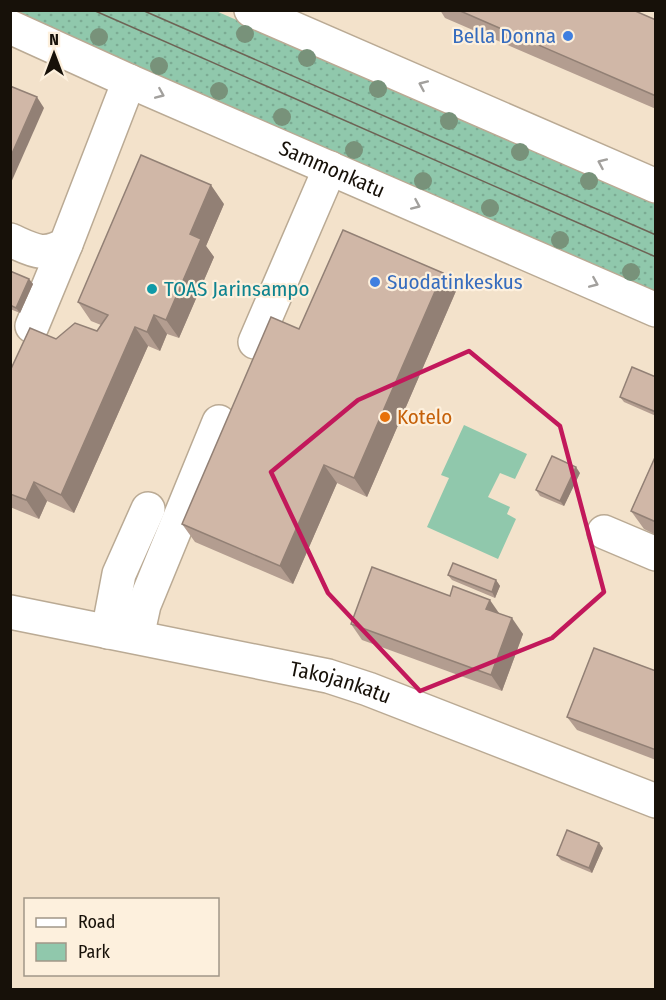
<svg xmlns="http://www.w3.org/2000/svg" width="666" height="1000" font-family="'Fira Sans Condensed',sans-serif">
<style>
.grass{fill:url(#grass-dots)}
.park{fill:#90c8ac}
.lines{fill:none;stroke-linecap:round;stroke-linejoin:round}
.minor-casing{stroke:#baaa94;stroke-width:36}
.major-casing{stroke:#baaa94;stroke-width:36}
.minor{stroke:#fff;stroke-width:33}
.major{stroke:#fff;stroke-width:33}
.tram{stroke:#6e6355;stroke-width:1.5}
.tree{fill:#78927a}
.wall{fill:#b39d90}
.shaded-wall{fill:#928075}
.building{fill:#d0b7a7;stroke:#928075;stroke-width:1.5}
.oneway{stroke:#a2a09d}
.marked{fill:none;stroke:#c2185b;stroke-width:4.5;stroke-linejoin:round}
.shop-dot{fill:#3f7fe0;stroke:#fdf0dd;stroke-width:2}
.culture-dot{fill:#0f9aa8;stroke:#fdf0dd;stroke-width:2}
.food-dot{fill:#e8710a;stroke:#fdf0dd;stroke-width:2}
.labels{text-anchor:middle;dominant-baseline:central;stroke-width:4.5;stroke-linejoin:round;paint-order:stroke}
.shop-label{font-size:21px;fill:#366cbe;stroke:#fdf0dd;text-anchor:end}
.street-label{font-size:21px;fill:#171109;stroke:#fdf0dd}
.culture-label{font-size:21px;fill:#0d838f;stroke:#fdf0dd;text-anchor:start}
.food-label{font-size:21px;fill:#c56008;stroke:#fdf0dd;text-anchor:start}
</style>
<defs>
<pattern id="grass-dots" width="8" height="8" patternUnits="userSpaceOnUse" patternTransform="scale(1.5)"><rect width="8" height="8" fill="#90c8ac"/><path d="M2 2h.1M6 6h.1" fill="none" stroke="#7bab93" stroke-width="1.8" stroke-linecap="round"/></pattern>
</defs>
<rect width="100%" height="100%" fill="#f3e2cb"/>
<!-- grass -->
<path class="grass" d="M11 10 216 11 655 204V293L11 13Z"/>
<!-- park -->
<path class="park" d="M464 425 527 454 515 479 500 473 488 497 510 507 507 514 516 519 498 559 427 527 449 478 441 475Z"/>
<g class="lines">
<defs>
<g id="minor">
<path d="M10 240C33 250 43 258 66 244L129 81"/>
<path d="M32 326 66 244"/>
<path d="M255 342 330 168"/>
<path d="M604 532 656 554"/>
<path id="s1" d="M10 612 328 676 368 689 656 801"/>
<path d="M108 632 119 574 148 509"/>
<path d="M137 637 144 605 219 422"/>
</g>
<g id="major">
<path d="M251 10 656 186"/>
<path id="s2" d="M10 27 129 81 656 310"/>
</g>
</defs>
<!-- minor casing -->
<use href="#minor" class="minor-casing"/>
<!-- major casing -->
<use href="#major" class="major-casing"/>
<!-- minor -->
<use href="#minor" class="minor"/>
<!-- major -->
<use href="#major" class="major"/>
<!-- tram -->
<g class="tram">
<path d="M93 10 656 257"/>
<path d="M142 10 656 235"/>
</g>
</g>
<!-- trees -->
<g class="tree">
<circle cx="245" cy="34" r="9"/>
<circle cx="99" cy="37" r="9"/>
<circle cx="307" cy="58" r="9"/>
<circle cx="159" cy="66" r="9"/>
<circle cx="378" cy="89" r="9"/>
<circle cx="219" cy="91" r="9"/>
<circle cx="282" cy="117" r="9"/>
<circle cx="449" cy="121" r="9"/>
<circle cx="354" cy="150" r="9"/>
<circle cx="520" cy="152" r="9"/>
<circle cx="423" cy="181" r="9"/>
<circle cx="589" cy="181" r="9"/>
<circle cx="490" cy="208" r="9"/>
<circle cx="560" cy="240" r="9"/>
<circle cx="631" cy="272" r="9"/>
</g>
<!-- wall -->
<g class="wall">
<path d="M440 10H633L656 20V109L445 18Z"/>
<path d="M224 204 206 246 214 257 179 338 167 334 160 351 148 346 74 513 47 501 39 519 10 507V371L56 339 97 331 101 325 91 321 78 302Z"/>
<path d="M10 271 29 279 33 284 20 313 10 309Z"/>
<path d="M456 291 367 497 337 483 293 584 195 542 182 524 299 329Z"/>
<path d="M656 377V416L624 402 620 397Z"/>
<path d="M656 455V535L644 529 631 511Z"/>
<path d="M580 473 564 506 540 496 536 490Z"/>
<path d="M448 575 496 580 500 586 495 598 452 580Z"/>
<path d="M450 596 499 613 523 634 502 691 362 640 351 624Z"/>
<path d="M656 671V760L577 730 567 717Z"/>
<path d="M603 848 592 873 561 860 557 855Z"/>
</g>
<!-- shaded-wall -->
<g class="shaded-wall">
<path d="M37 97 44 108 10 185V158Z"/>
<path d="M211 185 224 204 206 246 214 257 179 338 166 320 190 234Z"/>
<path d="M443 273 456 291 367 497 354 478Z"/>
<path d="M29 279 33 284 20 313 16 308Z"/>
<path d="M154 315 167 334 160 351 147 332Z"/>
<path d="M135 327 148 346 74 513 61 495Z"/>
<path d="M324 465 337 483 293 584 280 566Z"/>
<path d="M576 467 580 473 564 506 560 501Z"/>
<path d="M34 482 47 501 39 519 26 500Z"/>
<path d="M496 580 500 586 495 598 492 592Z"/>
<path d="M490 600 501 616 486 609Z"/>
<path d="M512 618 523 634 502 691 491 675Z"/>
<path d="M599 843 603 848 592 873 589 868Z"/>
</g>
<!-- building -->
<g class="building">
<path d="M458 10H633L656 20V96Z"/>
<path d="M10 86 37 97 10 158Z"/>
<path d="M141 155 211 185 190 234 201 239 166 320 154 315 147 332 135 327 61 495 34 482 26 500 10 494V371L30 328 56 339 75 323 97 331 108 315 78 302Z"/>
<path d="M343 230 443 273 354 478 324 465 280 566 182 524 271 317 299 329Z"/>
<path d="M10 271 29 279 16 308 10 305Z"/>
<path d="M632 367 656 377V412L620 397Z"/>
<path d="M656 455V522L631 511Z"/>
<path d="M552 456 576 467 560 501 536 490Z"/>
<path d="M453 563 496 580 492 592 448 575Z"/>
<path d="M372 567 450 596 453 586 490 600 486 609 512 618 491 675 351 624Z"/>
<path d="M594 648 656 671V750L567 717Z"/>
<path d="M567 830 599 843 589 868 557 855Z"/>
</g>
<!-- one-way arrows -->
<defs><path id="oneway-chevron" d="M-2-3.5L2.5 0L-2 3.5" fill="none" stroke-width="1.6" stroke-linecap="round" stroke-linejoin="round" transform="scale(1.5)"/></defs>
<g class="oneway">
<use href="#oneway-chevron" transform="translate(423 85) rotate(-156)"/>
<use href="#oneway-chevron" transform="translate(160 94) rotate(23)"/>
<use href="#oneway-chevron" transform="translate(602 163) rotate(-156)"/>
<use href="#oneway-chevron" transform="translate(416 205) rotate(24)"/>
<use href="#oneway-chevron" transform="translate(594 283) rotate(23)"/>
</g>
<!-- marked area -->
<path class="marked" d="M469 351 560 426 604 592 552 638 420 691 328 593 271 472 358 400Z"/>
<!-- markers -->
<g class="shop-dot">
<circle cx="568" cy="36" r="6"/>
<circle cx="375" cy="282" r="6"/>
</g>
<circle class="culture-dot" cx="152" cy="289" r="6"/>
<circle class="food-dot" cx="385" cy="417" r="6"/>
<g class="labels">
<!-- shop labels -->
<g class="shop-label">
<text x="556" y="36">Bella Donna</text>
<text x="387" y="282" text-anchor="start">Suodatinkeskus</text>
</g>
<!-- street labels -->
<g class="street-label">
<text stroke="none"><textPath href="#s2" startOffset="352">Sammonkatu</textPath></text>
<text stroke="none"><textPath href="#s1" startOffset="338">Takojankatu</textPath></text>
</g>
<!-- culture labels -->
<g class="culture-label">
<text x="164" y="289">TOAS Jarinsampo</text>
</g>
<!-- food labels -->
<g class="food-label">
<text x="397" y="417">Kotelo</text>
</g>
</g>
<!-- border -->
<rect width="666" height="1000" fill="none" stroke="#171109" stroke-width="24"/>
<!-- legend -->
<rect x="24" y="898" width="195" height="78" fill="#fdf0dd" stroke="#a19788" stroke-width="1.5"/>
<rect x="36" y="918" width="30" height="9" fill="#ffffff" stroke="#a19788" stroke-width="1.5"/>
<text x="78" y="928" font-size="18" fill="#171109">Road</text>
<rect x="36" y="943" width="30" height="18" fill="#90c8ac" stroke="#a19788" stroke-width="1.5"/>
<text x="78" y="958" font-size="18" fill="#171109">Park</text>
<!-- north arrow -->
<g transform="translate(54 54)" stroke="#fdf0dd" stroke-width="4.5" paint-order="stroke">
<path d="M0-4.5L10 22L0 15L-10 22Z" fill="#171109"/>
<text y="-9" font-size="16" font-weight="bold" text-anchor="middle" fill="#171109">N</text>
</g>
</svg>
